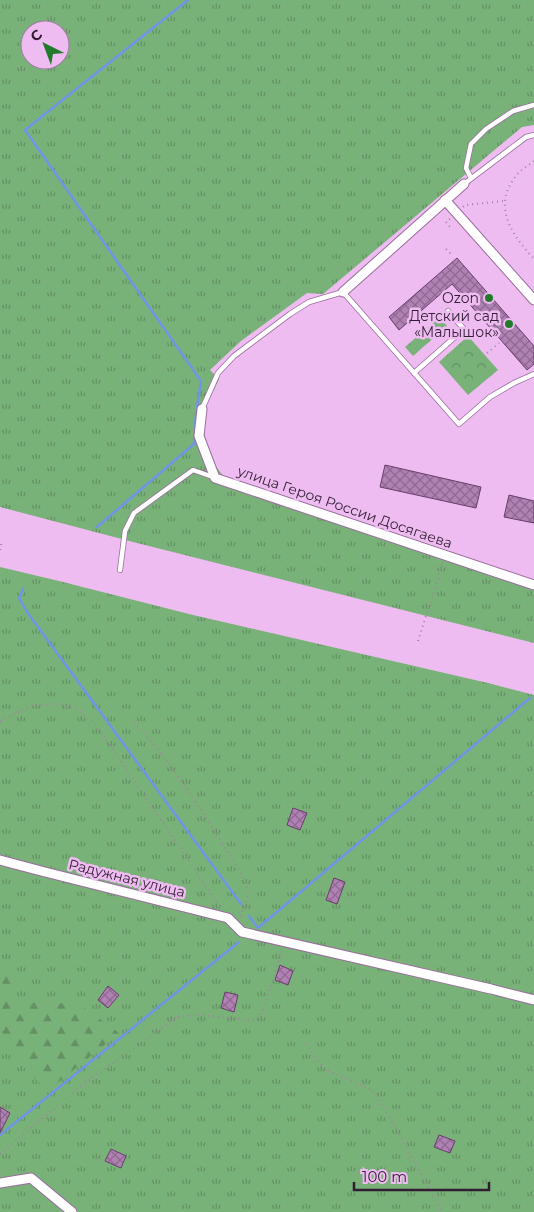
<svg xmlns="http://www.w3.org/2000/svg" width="534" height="1212" font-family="Montserrat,sans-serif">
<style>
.grass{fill:url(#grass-tufts);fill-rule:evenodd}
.forest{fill:url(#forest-firs)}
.park{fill:url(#park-crowns)}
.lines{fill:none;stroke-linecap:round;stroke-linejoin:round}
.stream{stroke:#7095e6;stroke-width:2.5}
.building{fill:url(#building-cross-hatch);stroke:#683e6b}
.lane-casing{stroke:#9a6d9d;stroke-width:6}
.street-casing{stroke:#9a6d9d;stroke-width:11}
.path{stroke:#a57fa7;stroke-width:2;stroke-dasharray:1 4;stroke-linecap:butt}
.lane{stroke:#fff;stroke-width:4.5}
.street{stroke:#fff;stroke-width:9}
.poi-dot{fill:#217b2a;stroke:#eebcf1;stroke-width:2}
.labels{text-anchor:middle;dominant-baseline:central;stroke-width:5;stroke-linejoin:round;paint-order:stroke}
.poi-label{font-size:14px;fill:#311e32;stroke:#eebcf1;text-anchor:end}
.street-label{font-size:14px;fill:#311e32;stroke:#eebcf1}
</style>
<defs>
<pattern id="grass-tufts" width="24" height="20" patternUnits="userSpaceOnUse" patternTransform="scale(1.25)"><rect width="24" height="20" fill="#79b279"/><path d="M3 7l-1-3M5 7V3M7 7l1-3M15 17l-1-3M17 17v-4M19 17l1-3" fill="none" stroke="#649064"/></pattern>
<pattern id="forest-firs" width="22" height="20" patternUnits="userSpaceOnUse" patternTransform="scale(1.25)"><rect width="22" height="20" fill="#79b279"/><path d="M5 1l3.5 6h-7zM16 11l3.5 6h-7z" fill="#649064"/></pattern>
<pattern id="park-crowns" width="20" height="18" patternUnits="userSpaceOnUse" patternTransform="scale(1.25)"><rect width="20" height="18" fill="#79b279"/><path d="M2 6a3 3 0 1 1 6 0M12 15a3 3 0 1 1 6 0" fill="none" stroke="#649064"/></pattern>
<pattern id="building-cross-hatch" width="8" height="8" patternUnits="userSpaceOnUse" patternTransform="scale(1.25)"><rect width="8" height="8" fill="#b081b3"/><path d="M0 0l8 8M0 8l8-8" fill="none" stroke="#906992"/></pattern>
</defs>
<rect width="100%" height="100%" fill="#eebcf1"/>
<!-- grass -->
<g class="grass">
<path d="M0 0H534V125L522 127 323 294 307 293 241 341 210 370 219 379 204 411 205 443 212 461 223 476 220 482 534 582V643L137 543 0 507ZM30 30H60V60H30Z"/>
<path d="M0 567 59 581 193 615 488 683 534 695V1212H0Z"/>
</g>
<!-- forest -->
<path class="forest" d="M0 969 15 980 16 998 25 1002 51 1004 77 1002 119 1033 49 1090 37 1081 13 1056 3 1031H0Z"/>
<!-- park -->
<g class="park">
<path d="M440 317 447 326 413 356 405 347Z"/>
<path d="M468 336 498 370 468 395 439 362Z"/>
</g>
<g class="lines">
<!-- stream -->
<g class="stream">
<path d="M97 527 194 444 196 414 201 381 25 130 188 0"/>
<path d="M23 589 19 598 27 612 241 904"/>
<path d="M249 916 258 928 530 698"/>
<path d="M0 1135 239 942"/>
</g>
</g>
<!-- building -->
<g class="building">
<path d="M457 258 534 346V364L527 370 452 284 399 330 389 317Z"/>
<path d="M385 465 481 487 476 508 380 487Z"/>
<path d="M509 495 534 501V523L504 517Z"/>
<path d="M293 808 307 813 300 830 287 825Z"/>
<path d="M334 878 345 882 337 904 326 900Z"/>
<path d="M280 965 293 971 288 985 275 980Z"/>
<path d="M108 986 119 995 108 1008 98 1000Z"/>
<path d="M225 992 238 995 234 1012 221 1008Z"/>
<path d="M0 1107 10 1113 0 1133Z"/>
<path d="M439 1135 455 1141 450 1153 434 1147Z"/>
<path d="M111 1149 126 1156 121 1168 105 1161Z"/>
</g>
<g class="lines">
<defs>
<g id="lane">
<path d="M471 178 466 168 471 144 486 129 513 111 534 105"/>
<path d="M464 184 526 137 534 135"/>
<path d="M414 373 464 329 448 311"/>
<path d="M202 409 218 373 234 356 290 314 309 302 343 292 459 424 490 397 514 383 534 374"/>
<path d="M120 570 125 531 134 513 193 470 213 477"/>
</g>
<g id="street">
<path d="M445 200 534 300"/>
<path d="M343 292 464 184"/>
<path d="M202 409 199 436 215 478 534 585"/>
<path d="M0 860 45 872 228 918 242 932 491 989 534 1000"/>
<path d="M0 1183 31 1178 72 1212"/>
</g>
</defs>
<!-- lane casing -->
<use href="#lane" class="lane-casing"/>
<!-- street casing -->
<use href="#street" class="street-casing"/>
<!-- path -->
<g class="path">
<path d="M534 161C528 166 520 170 516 176 491 207 513 236 534 259"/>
<path d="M463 207 465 205 504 201"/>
<path d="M450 219 446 222 450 227"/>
<path d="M446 249 452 255"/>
<path d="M487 353 499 343"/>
<path d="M0 550 2 541"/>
<path d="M418 641 443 563"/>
<path d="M0 721 33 705 61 704 79 711 97 726 221 908"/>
<path d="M134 722C170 761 199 806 227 851 233 860 248 882 248 892 248 901 241 909 241 918"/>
<path d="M306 1044 324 1069 372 1090 389 1116 433 1196 443 1212"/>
<path d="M0 1154 81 1086 177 1017 200 1015 250 1020C260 1018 261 1015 265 1005L282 950"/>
</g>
<!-- lane -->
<use href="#lane" class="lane"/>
<!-- street -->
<use href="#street" class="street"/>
</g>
<!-- markers -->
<g class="poi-dot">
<circle cx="489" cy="298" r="5"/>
<circle cx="509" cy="324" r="5"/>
</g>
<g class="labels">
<!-- poi labels -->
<g class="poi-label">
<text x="479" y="298">Ozon</text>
<text x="499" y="316">Детский сад<tspan x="499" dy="16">«Малышок»</tspan></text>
</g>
<!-- street labels -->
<g class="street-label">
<text transform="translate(345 507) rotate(19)">улица Героя России Досягаева</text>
<text transform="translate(127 878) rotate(14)">Радужная улица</text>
</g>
</g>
<!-- north arrow -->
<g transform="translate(45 45) rotate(318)"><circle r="24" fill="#eebcf1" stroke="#a27da5"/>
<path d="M0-4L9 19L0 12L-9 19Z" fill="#217b2a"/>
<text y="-8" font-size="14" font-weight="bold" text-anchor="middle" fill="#311e32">С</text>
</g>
<!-- scale -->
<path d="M354 1182v8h135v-8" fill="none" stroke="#311e32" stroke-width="2.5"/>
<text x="362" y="1182" font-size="15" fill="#311e32" stroke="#eebcf1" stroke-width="4" paint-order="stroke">100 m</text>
</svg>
